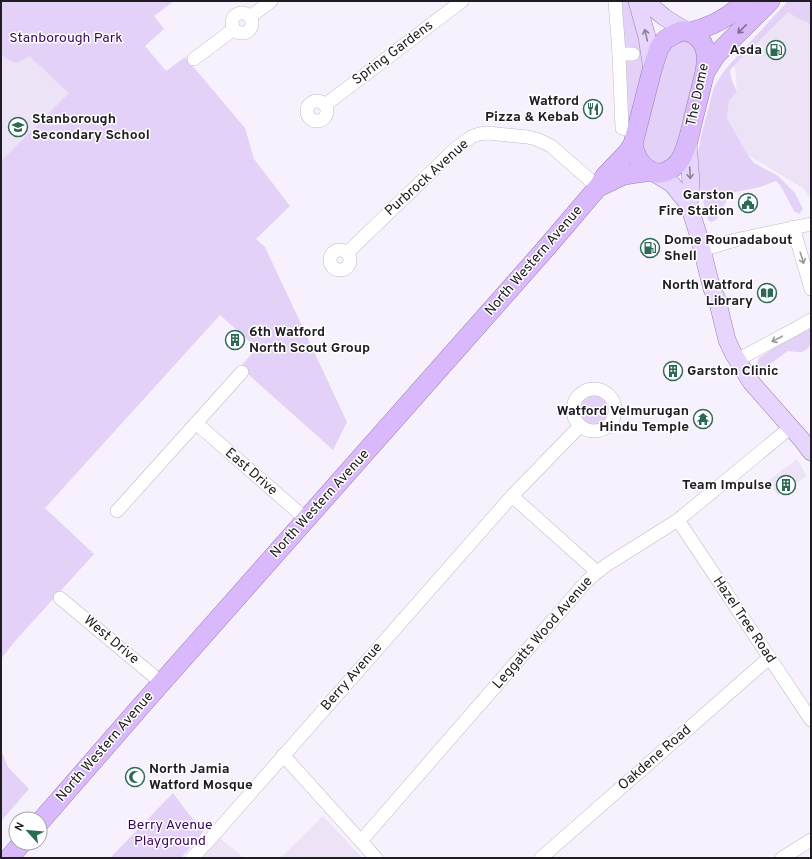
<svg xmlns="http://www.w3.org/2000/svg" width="812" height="859" font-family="Overpass,sans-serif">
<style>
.built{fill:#ece3f6}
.green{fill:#e4d1f8}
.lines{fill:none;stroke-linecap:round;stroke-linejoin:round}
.minor-casing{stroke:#bfbac5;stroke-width:14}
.major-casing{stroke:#9882af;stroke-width:18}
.highway-casing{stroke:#9882af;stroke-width:20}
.minor{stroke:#fff;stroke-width:13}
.major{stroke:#e8d5fd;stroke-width:17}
.highway{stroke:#d9b9fb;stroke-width:19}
.oneway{stroke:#7c6b8e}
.oneway2{stroke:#8e829a}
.oneway3{stroke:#9a999b}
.labels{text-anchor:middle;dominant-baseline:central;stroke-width:3;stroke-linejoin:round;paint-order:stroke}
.park-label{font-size:14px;fill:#3c035f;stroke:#fff}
.poi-label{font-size:14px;font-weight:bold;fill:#1f1d21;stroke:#fff;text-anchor:end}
.street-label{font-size:14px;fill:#1f1d21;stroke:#fff}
</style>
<rect width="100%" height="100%" fill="#f7f1fd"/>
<!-- built -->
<g class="built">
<path d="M795 1H811V198L803 188 748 155 727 118 729 101 737 92 735 66Z"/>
<path d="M1 55 8 60H23L29 56 70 93 1 161Z"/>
<path d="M797 459 807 476 778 496 768 481Z"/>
<path d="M323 816 362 858H280L295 844Z"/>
<path d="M220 838 244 858H203Z"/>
</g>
<!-- green -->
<g class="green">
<path d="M1 1H174L154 16 164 29 145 46 166 71 185 57 245 128 254 159 290 206 256 239 265 247 347 422 333 450 240 367 257 348 220 315 45 508 94 554 16 640 1 659V161L69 93 29 56 23 60 16 63 8 60 1 55Z"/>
<path d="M618 1H628L632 8 638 21 644 71 632 120H628L623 48Z"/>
<path d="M788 1H811V25L806 21 799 19 788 12 730 70 731 78 737 92 729 101 727 118 748 155 754 163 778 176 795 193 803 209 799 214 794 211 780 185 776 181 760 187 731 193 716 220 711 222 708 220 700 190 699 179 698 153 701 136 714 87 722 74 730 64Z"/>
<path d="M680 40C694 41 695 48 700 60L673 160 657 165 643 154 641 148 664 51Z"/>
<path d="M811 326C811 346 812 355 788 351L766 367 762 368 758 366 757 363 759 358 774 348Z"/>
<circle cx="594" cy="410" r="15"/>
<path d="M1 750 8 767 29 789 1 821Z"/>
<path d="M173 793 187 812 204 831 181 858H110Z"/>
</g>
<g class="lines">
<defs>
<g id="minor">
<path d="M615 1 619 54 622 128 636 132"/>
<circle cx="242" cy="23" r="10"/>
<path d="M250 17 271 1"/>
<path d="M619 54H633"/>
<path d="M194 59 234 29"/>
<circle cx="317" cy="111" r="10"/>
<path d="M325 105 462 1"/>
<path d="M793 227 811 289"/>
<circle cx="340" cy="260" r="10"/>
<path d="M702 250 735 240 811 224"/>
<path d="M347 253 455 149 471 137 479 134 487 133 527 137 536 139 543 142 551 146 559 153 598 187"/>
<path d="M737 360 795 329 811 320"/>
<circle cx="594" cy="410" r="21"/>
<path d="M196 423 306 519"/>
<path d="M512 496 597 572"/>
<path d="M117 511 242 372"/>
<path d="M678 520 811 720"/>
<path d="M60 598 162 683"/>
<path d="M283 755 376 858"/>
<path d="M361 841 586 582 597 572 608 564 678 520 791 427"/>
<path d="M192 858 212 837 512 496 580 426"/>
<path d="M541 858 769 658"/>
<path d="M782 858 811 840"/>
</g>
<g id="major">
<path d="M637 1 647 37 652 70"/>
<path d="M645 1 664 17 686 31"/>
<path d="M688 142 691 183 689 205"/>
<path d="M654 173 672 184 689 205 698 234 712 289 717 299 727 340 733 353 751 382 802 440 811 452"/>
</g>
<g id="highway">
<path d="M681 31C687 31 691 32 696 36 708 45 707 59 705 72 701 88 697 104 693 120 690 134 687 148 680 160 674 169 661 177 651 171 640 166 635 155 633 144L652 70 659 48 665 40 675 34Z"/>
<path d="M690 32C711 27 730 17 746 1"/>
<path d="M705 72 716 55 770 1"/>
<path d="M601 186 624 175 651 171"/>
<path d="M40 822 141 706 547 247 599 186 605 176 627 153 633 144"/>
<path d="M9 858 22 843"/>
</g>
</defs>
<!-- minor casing -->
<use href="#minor" class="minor-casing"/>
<!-- major casing -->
<use href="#major" class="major-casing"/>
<!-- highway casing -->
<use href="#highway" class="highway-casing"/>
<!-- minor -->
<use href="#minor" class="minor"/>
<!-- major -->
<use href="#major" class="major"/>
<!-- highway -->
<use href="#highway" class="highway"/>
</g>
<!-- one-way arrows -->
<defs><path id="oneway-shaft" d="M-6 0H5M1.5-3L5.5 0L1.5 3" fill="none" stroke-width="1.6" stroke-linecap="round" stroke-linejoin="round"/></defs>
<use class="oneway" href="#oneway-shaft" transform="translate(742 29) rotate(135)"/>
<g class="oneway2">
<use href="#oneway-shaft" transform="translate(646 35) rotate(-103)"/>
<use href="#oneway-shaft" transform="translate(690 173) rotate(87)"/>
</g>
<g class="oneway3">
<use href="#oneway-shaft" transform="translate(802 258) rotate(73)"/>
<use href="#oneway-shaft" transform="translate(777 339) rotate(152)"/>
</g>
<!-- icons -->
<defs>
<symbol id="fuel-ring" viewBox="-11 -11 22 22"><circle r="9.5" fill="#fff" stroke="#2d6a56" stroke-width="1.5"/><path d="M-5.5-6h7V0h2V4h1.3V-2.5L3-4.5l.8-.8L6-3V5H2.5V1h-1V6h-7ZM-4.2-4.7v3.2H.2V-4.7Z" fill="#2d6a56"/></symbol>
<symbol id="restaurant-ring" viewBox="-11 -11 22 22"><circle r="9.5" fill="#fff" stroke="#2d6a56" stroke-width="1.5"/><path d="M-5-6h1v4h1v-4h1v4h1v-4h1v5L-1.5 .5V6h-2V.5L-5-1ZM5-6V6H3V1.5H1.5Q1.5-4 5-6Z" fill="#2d6a56"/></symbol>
<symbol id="school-ring" viewBox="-11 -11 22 22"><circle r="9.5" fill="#fff" stroke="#2d6a56" stroke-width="1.5"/><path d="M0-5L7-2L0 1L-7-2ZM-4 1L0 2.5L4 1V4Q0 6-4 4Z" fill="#2d6a56"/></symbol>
<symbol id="civic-ring" viewBox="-11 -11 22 22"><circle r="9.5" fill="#fff" stroke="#2d6a56" stroke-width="1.5"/><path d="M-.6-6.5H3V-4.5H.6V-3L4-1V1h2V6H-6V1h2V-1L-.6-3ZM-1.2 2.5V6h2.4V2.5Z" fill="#2d6a56"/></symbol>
<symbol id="library-ring" viewBox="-11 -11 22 22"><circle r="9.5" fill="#fff" stroke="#2d6a56" stroke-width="1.5"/><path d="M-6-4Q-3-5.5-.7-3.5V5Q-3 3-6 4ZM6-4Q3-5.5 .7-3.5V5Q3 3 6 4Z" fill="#2d6a56"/></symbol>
<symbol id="building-ring" viewBox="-11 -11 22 22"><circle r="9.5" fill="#fff" stroke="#2d6a56" stroke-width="1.5"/><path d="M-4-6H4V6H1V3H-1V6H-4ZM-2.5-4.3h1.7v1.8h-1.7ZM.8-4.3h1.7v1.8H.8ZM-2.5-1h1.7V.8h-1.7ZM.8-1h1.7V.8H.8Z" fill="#2d6a56"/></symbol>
<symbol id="temple-ring" viewBox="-11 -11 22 22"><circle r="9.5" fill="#fff" stroke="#2d6a56" stroke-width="1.5"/><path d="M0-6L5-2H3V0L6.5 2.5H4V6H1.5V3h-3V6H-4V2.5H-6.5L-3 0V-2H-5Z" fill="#2d6a56"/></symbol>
<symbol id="mosque-ring" viewBox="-11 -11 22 22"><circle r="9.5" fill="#fff" stroke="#2d6a56" stroke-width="1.5"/><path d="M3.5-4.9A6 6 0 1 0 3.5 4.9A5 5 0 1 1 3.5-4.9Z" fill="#2d6a56"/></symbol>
</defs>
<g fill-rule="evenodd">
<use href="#fuel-ring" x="765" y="39" width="22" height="22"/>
<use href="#restaurant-ring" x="582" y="98" width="22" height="22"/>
<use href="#school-ring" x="7" y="116" width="22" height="22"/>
<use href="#civic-ring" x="737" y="192" width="22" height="22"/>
<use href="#fuel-ring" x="639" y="237" width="22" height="22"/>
<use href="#library-ring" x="756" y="282" width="22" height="22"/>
<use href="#building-ring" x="224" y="329" width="22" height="22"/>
<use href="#building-ring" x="662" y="360" width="22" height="22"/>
<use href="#temple-ring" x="692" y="408" width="22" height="22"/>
<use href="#building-ring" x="775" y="474" width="22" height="22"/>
<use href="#mosque-ring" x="124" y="766" width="22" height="22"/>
</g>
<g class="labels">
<!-- park labels -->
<g class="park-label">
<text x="66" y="38">Stanborough Park</text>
<text x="170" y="825">Berry Avenue<tspan x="170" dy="16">Playground</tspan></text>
</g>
<!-- poi labels -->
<g class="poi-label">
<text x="762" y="50">Asda</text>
<text x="579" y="101">Watford<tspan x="579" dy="16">Pizza &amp; Kebab</tspan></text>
<text x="32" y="119" text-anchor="start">Stanborough<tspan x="32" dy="16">Secondary School</tspan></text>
<text x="734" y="195">Garston<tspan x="734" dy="16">Fire Station</tspan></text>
<text x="664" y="240" text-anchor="start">Dome Rounadabout<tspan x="664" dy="16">Shell</tspan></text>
<text x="753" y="285">North Watford<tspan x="753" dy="16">Library</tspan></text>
<text x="249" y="332" text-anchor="start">6th Watford<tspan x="249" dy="16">North Scout Group</tspan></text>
<text x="687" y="371" text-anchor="start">Garston Clinic</text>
<text x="689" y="411">Watford Velmurugan<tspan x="689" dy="16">Hindu Temple</tspan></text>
<text x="772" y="485">Team Impulse</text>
<text x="149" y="769" text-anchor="start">North Jamia<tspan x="149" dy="16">Watford Mosque</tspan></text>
</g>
<!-- street labels -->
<g class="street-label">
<text transform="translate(393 53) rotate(-37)">Spring Gardens</text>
<text transform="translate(698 95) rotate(-78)">The Dome</text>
<text transform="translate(427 178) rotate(-42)">Purbrock Avenue</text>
<text transform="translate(534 261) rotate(-49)">North Western Avenue</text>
<text transform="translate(251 472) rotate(41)">East Drive</text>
<text transform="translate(320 504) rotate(-48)">North Western Avenue</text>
<text transform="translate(744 620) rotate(56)">Hazel Tree Road</text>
<text transform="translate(543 633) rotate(-49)">Leggatts Wood Avenue</text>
<text transform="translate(111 640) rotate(40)">West Drive</text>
<text transform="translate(352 677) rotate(-49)">Berry Avenue</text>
<text transform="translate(105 747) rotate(-49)">North Western Avenue</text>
<text transform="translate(655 758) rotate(-41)">Oakdene Road</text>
</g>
</g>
<!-- border -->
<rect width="812" height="859" fill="none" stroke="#1f1d21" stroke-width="4"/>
<!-- north arrow -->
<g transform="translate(28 831) rotate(297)"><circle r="19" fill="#ffffff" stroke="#a5a5a6"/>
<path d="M0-3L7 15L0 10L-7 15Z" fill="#2d6a56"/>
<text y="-6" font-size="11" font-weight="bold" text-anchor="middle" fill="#1f1d21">N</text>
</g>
</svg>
